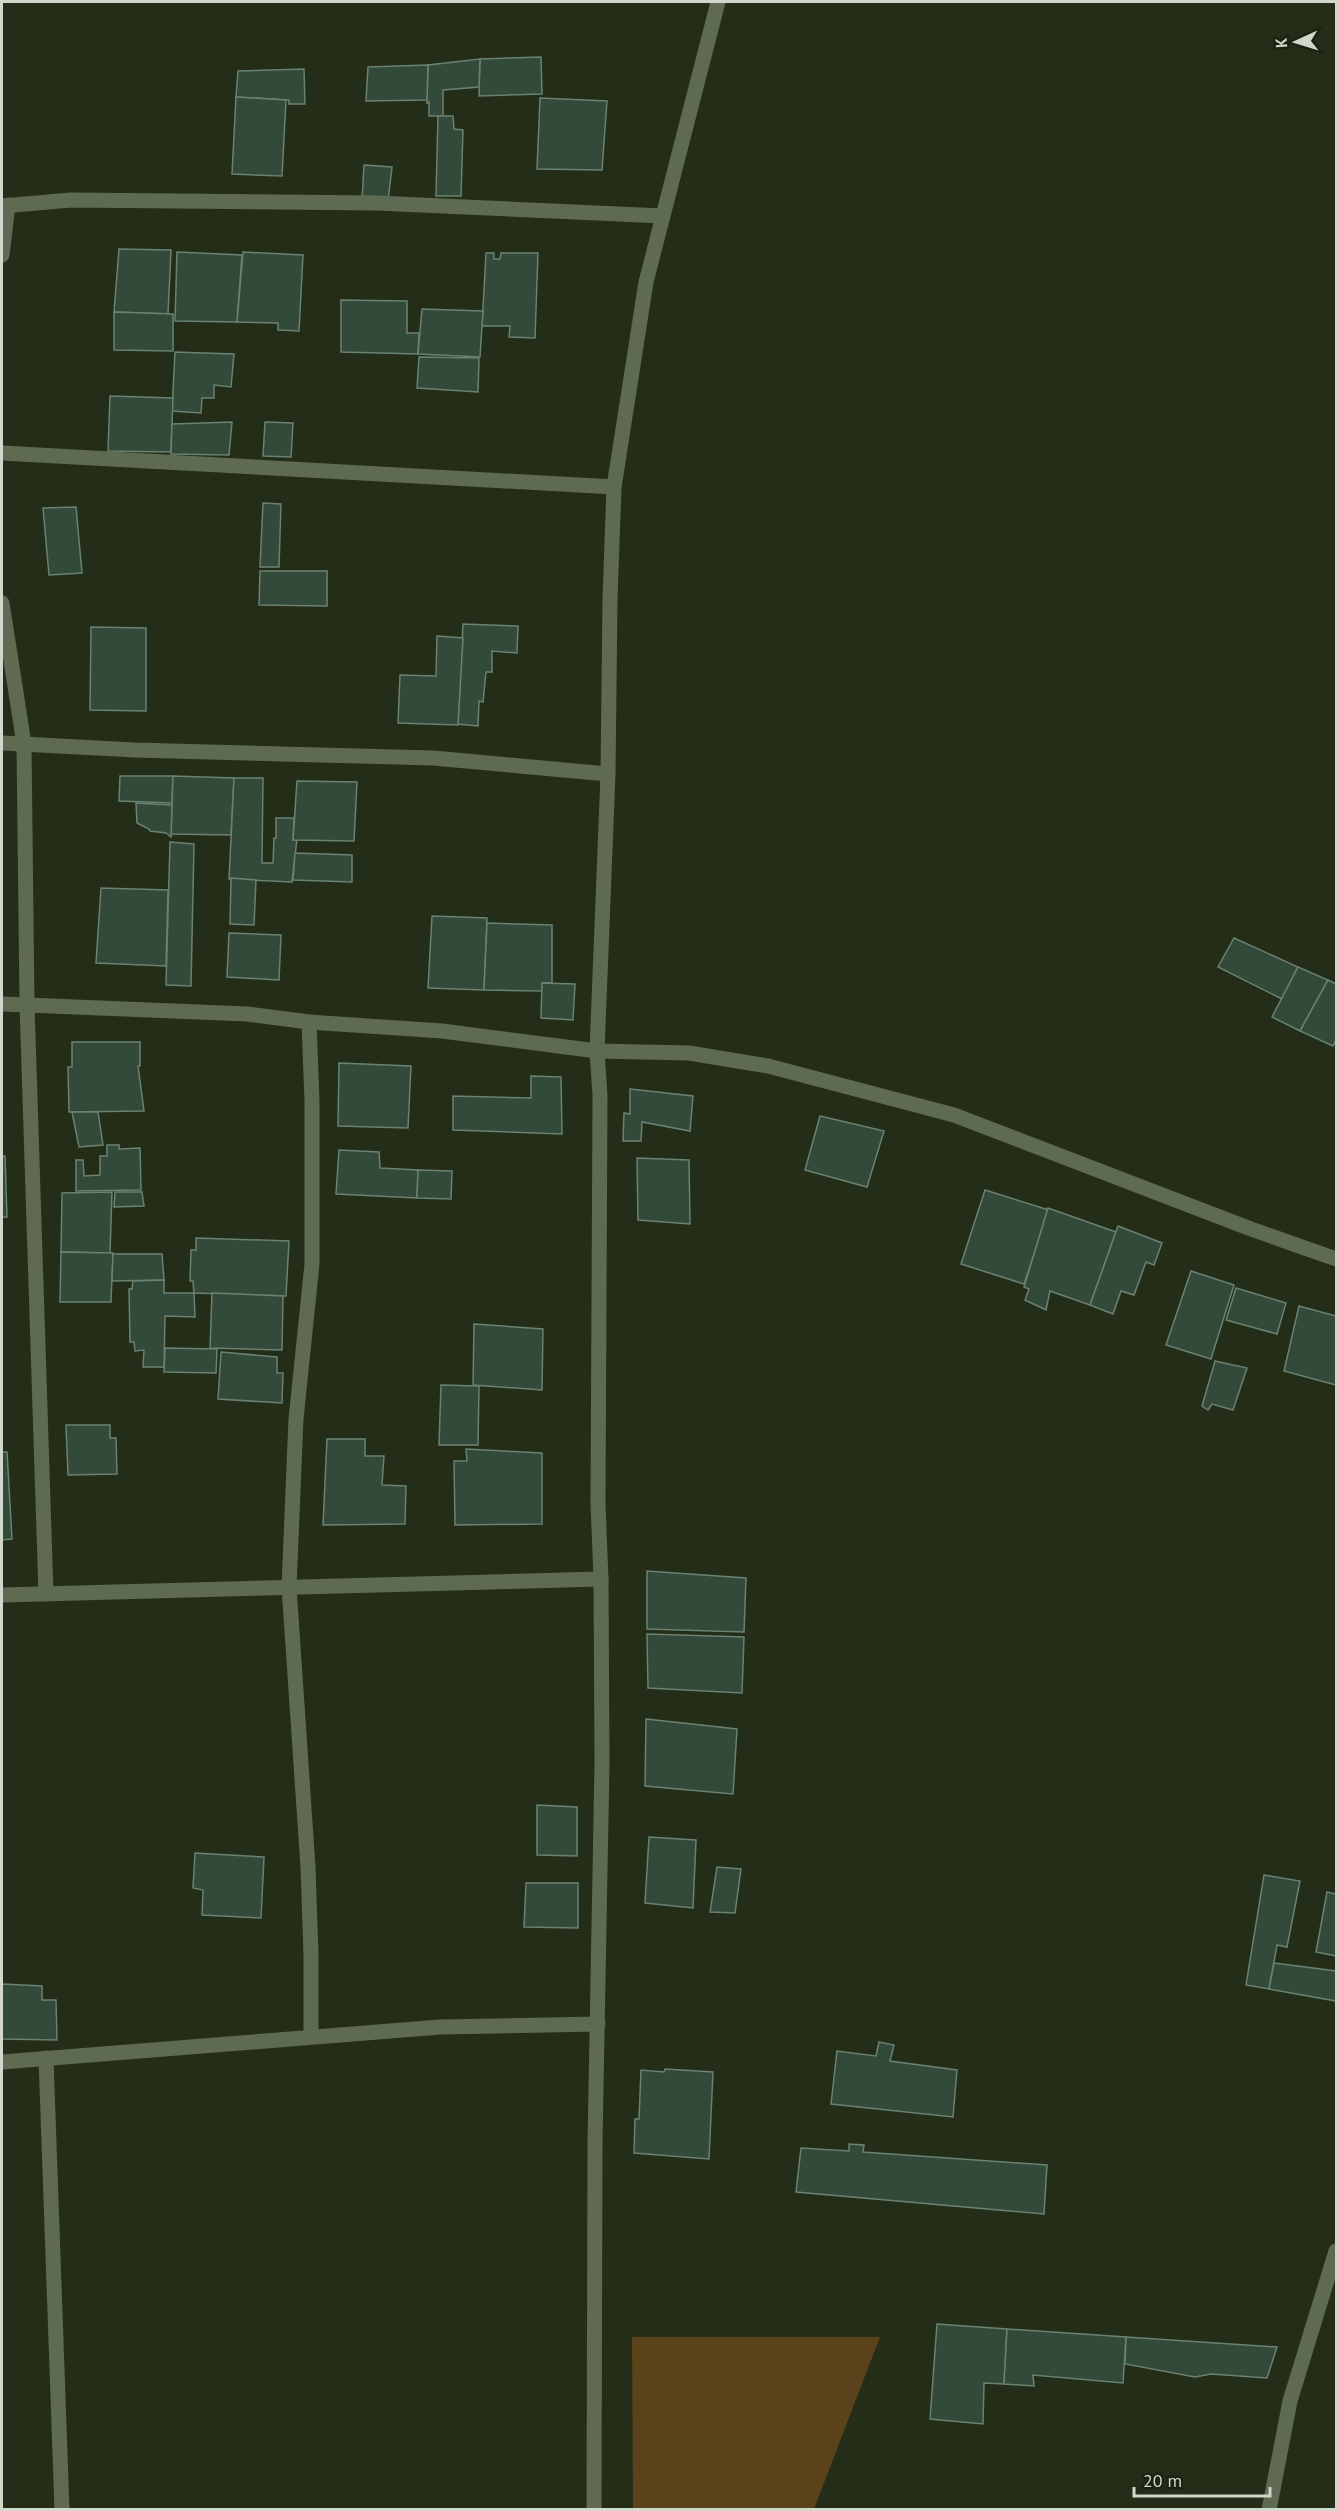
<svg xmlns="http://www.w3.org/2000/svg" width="1338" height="2511" font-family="'PT Sans',sans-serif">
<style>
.green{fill:#5c421a}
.building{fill:#334a3a;stroke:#698271;stroke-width:1.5}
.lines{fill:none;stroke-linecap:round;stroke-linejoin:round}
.minor{stroke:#5f6a52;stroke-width:15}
</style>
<rect width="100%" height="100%" fill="#242d18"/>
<!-- green -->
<path class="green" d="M632 2337H880L814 2509H633Z"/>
<!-- building -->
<g class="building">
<path d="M541 57 542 94 479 96 480 59Z"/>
<path d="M480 59 479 87 443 90V116H429V102L427 103V100L428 65Z"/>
<path d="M428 65 427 100 366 101 368 67Z"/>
<path d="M304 69 305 104H289V100L236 97 238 71Z"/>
<path d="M236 97 286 100 282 176 232 174Z"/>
<path d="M540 98 607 101 602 170 537 169Z"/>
<path d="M438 116H453L454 129 463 130 461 196H436Z"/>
<path d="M364 165 392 167 388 201 362 200Z"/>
<path d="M119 249 171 250 168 314 114 312Z"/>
<path d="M177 252 242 255 237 322 175 321Z"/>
<path d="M243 252 303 255 299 331 278 330V323L237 322Z"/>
<path d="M486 253H494V259H500L501 253H538L535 338 509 337 510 326H482Z"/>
<path d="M341 300 407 301V333H419L418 354 341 352Z"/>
<path d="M422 309 483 311 480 357 418 354Z"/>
<path d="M114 312 173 314V351L114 350Z"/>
<path d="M175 352 234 354 231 387 214 385V398H202L201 413 172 411Z"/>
<path d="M419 357 479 358 478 392 417 388Z"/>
<path d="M110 396 173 398 171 452 108 451Z"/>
<path d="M232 422 229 455 171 454 172 424Z"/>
<path d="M265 422 293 423 291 457 263 456Z"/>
<path d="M263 503 281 504 279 567H260Z"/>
<path d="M76 507 82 573 49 575 43 508Z"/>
<path d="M260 571H327V606L259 605Z"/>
<path d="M463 624 518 626 517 653 492 651V672H486L483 702 479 701 478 726 458 724Z"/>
<path d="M91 627 146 628V711L90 710Z"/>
<path d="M437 636 463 638 458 725 398 723 400 675 436 676Z"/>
<path d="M120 776H173L172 803 119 801Z"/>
<path d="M173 776 234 778 231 835 171 834Z"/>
<path d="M234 778H263L262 863H273L274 838H276V818H294L293 840 297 839 292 882 229 879Z"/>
<path d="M297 781 357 782 354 841 293 840Z"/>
<path d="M136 803 172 805 171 837 166 833 150 831 149 829 137 823Z"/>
<path d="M170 842 194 844 191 986 166 985Z"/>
<path d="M295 853 352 855V882L293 880Z"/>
<path d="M231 878 256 880 254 925 230 924Z"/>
<path d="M101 888 168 890 166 966 96 963Z"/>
<path d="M432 916 487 918 484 990 428 988Z"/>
<path d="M487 923 552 925V983H542V991L484 990Z"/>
<path d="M229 933 281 935 279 980 227 977Z"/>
<path d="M1234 938 1298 967 1282 999 1218 967Z"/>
<path d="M1298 967 1328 980 1300 1031 1272 1017Z"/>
<path d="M1328 980 1336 984V1040L1333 1046 1300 1031Z"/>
<path d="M542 983 575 984 573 1020 541 1018Z"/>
<path d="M72 1042H140V1066H138L144 1111 69 1112 68 1067H72Z"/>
<path d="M339 1063 411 1066 408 1128 338 1126Z"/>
<path d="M531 1076 561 1077 562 1134 453 1130V1096L531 1098Z"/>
<path d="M630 1089 693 1096 690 1131 642 1122 641 1141H623L624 1113 630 1114Z"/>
<path d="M72 1112H98L103 1145 79 1147Z"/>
<path d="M820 1116 884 1131 867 1187 805 1170Z"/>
<path d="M107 1145H119V1149L140 1148 141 1190 76 1191V1160H83L84 1176 100 1175V1156H107Z"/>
<path d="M339 1150 379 1152 380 1168 418 1170 417 1198 336 1194Z"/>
<path d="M2 1156H5L7 1217H2Z"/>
<path d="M637 1158 689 1160 690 1224 638 1220Z"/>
<path d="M418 1170 452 1171 451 1199 417 1198Z"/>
<path d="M985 1190 1049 1210 1024 1284 961 1264Z"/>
<path d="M112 1192 110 1253 61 1252 62 1193Z"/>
<path d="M115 1192H142L144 1206 114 1207Z"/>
<path d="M1048 1208 1116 1232 1090 1305 1050 1291 1046 1310 1025 1300 1029 1289 1024 1287Z"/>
<path d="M1118 1226 1162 1243 1154 1265 1146 1262 1134 1295 1121 1291 1113 1314 1090 1305Z"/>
<path d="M196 1238 289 1241 286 1296 194 1293 193 1281H190L191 1250H196Z"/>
<path d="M61 1252 113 1253 111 1302H60Z"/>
<path d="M113 1254H162L164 1280 112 1281Z"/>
<path d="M1191 1271 1234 1285 1211 1359 1166 1345Z"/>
<path d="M164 1280V1293H194L195 1317 165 1316 164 1367H143L144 1350 135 1351 134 1342H130L129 1289H132L133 1281Z"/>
<path d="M1236 1288 1286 1303 1277 1334 1226 1320Z"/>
<path d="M212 1293 283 1296 282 1350 210 1348Z"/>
<path d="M1299 1306 1336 1316V1385L1284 1371Z"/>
<path d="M474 1324 543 1329 542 1390 473 1385Z"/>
<path d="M165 1348 217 1349 216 1373 164 1372Z"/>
<path d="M221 1352 277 1357V1373H283L282 1403 218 1399Z"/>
<path d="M1215 1361 1247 1368 1233 1410 1212 1404 1208 1410 1202 1406Z"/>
<path d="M441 1385 479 1386 478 1445H439Z"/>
<path d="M66 1425H110V1438H116L117 1474 68 1475Z"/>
<path d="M327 1439H365V1456H384L382 1485 406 1486 405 1524 323 1525Z"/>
<path d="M466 1449 542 1453V1524L455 1525 454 1461H467Z"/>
<path d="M2 1452H7L12 1539 2 1540Z"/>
<path d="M647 1571 746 1578 744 1632 647 1629Z"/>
<path d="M647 1634 744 1637 742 1693 648 1688Z"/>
<path d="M646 1719 737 1729 733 1794 645 1786Z"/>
<path d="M537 1805 577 1807V1856L537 1855Z"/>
<path d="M649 1837 696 1840 693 1908 645 1903Z"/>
<path d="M195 1853 264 1857 261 1918 202 1915 203 1890 193 1888Z"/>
<path d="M717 1867 741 1869 735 1913 710 1912Z"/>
<path d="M1264 1875 1300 1881 1287 1947 1277 1945 1269 1989 1246 1985Z"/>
<path d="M526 1883H578V1928L524 1927Z"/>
<path d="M1327 1892 1336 1894V1956L1316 1952Z"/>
<path d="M1274 1963 1336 1971V2001L1269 1989Z"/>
<path d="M2 1984 42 1986V2000H56L57 2040 2 2039Z"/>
<path d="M879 2042 894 2045 890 2061 957 2070 953 2117 831 2104 837 2051 876 2056Z"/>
<path d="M665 2069 713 2072 709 2159 634 2153 635 2119H639L641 2070 664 2072Z"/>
<path d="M849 2144 864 2145 863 2152 1047 2165 1044 2214 796 2192 801 2148 849 2151Z"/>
<path d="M937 2324 1007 2329 1004 2384 984 2383 983 2424 930 2419Z"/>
<path d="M1007 2329 1126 2337 1123 2383 1033 2375 1034 2386 1004 2384Z"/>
<path d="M1126 2337 1277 2347 1267 2378 1211 2374 1195 2377 1125 2364Z"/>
</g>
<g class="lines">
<!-- minor -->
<g class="minor">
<path d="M2 206 71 200 376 203 663 216"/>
<path d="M2 255 8 205"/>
<path d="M2 453 614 487"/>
<path d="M2 603 24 744 27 1005 46 1594"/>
<path d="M2 743 135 750 433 758 608 774"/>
<path d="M2 1004 247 1014 309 1022 442 1031 597 1051 689 1053 768 1066 954 1115 1251 1229 1336 1259"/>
<path d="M309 1022 312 1101V1264L296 1419 289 1587 308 1867 311 1955V2036"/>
<path d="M2 1595 601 1579"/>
<path d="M46 2058 62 2510"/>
<path d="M2 2062 440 2027 598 2024"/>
<path d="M594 2510 595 2144 602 1763 601 1579 598 1504 600 1095 597 1051 608 774 610 599 614 487 646 282 718 2"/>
<path d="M1269 2510 1290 2401 1336 2251"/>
</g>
</g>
<!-- border -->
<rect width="1338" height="2511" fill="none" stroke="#d1d8cb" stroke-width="6"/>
<!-- north arrow -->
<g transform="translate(1296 42) rotate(266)" stroke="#1a230f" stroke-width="4.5" paint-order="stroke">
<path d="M0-4.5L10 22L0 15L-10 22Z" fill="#d1d8cb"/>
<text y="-9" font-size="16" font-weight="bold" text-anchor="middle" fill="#d1d8cb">K</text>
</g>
<!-- scale -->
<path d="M1134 2487v9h136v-9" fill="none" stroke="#d1d8cb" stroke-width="3"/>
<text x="1143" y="2487" font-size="18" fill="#d1d8cb" stroke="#1a230f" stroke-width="4.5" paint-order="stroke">20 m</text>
</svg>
